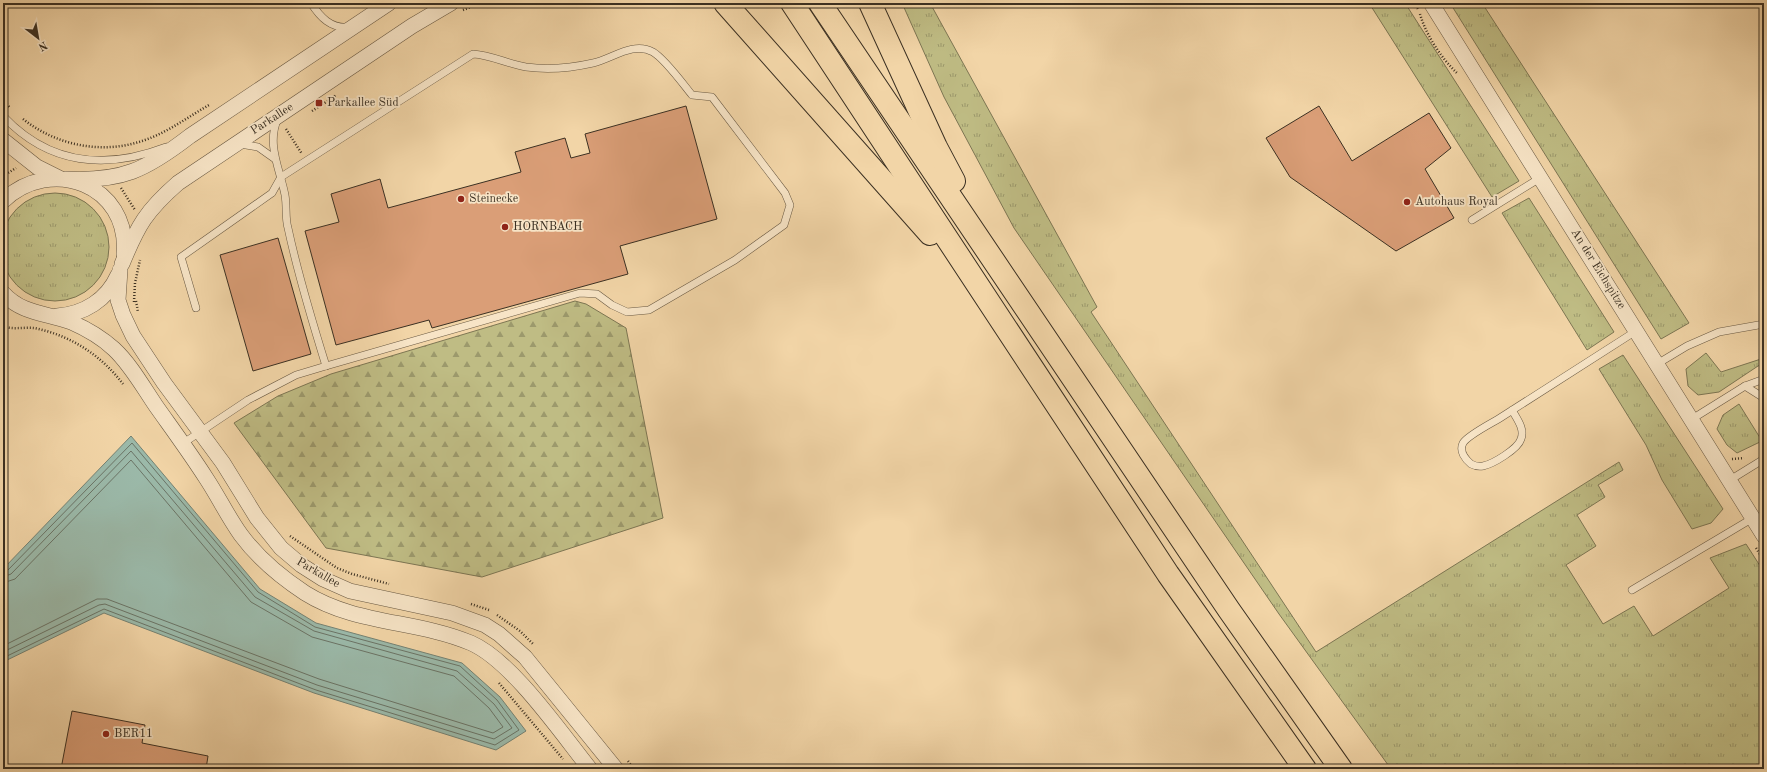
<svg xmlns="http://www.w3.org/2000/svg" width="1767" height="772" font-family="'Old Standard TT',serif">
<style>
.grass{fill:url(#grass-tufts);stroke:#7d7653}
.forest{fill:url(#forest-firs);stroke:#7d7653}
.water{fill:#9bb9a9;stroke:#758273}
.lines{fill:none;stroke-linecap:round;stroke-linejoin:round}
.shore{stroke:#6b7466;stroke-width:1}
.building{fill:#da9e77;stroke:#3b3022}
.lane-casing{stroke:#695943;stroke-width:8}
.street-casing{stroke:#695943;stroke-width:16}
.highway-casing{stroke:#3b3022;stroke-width:24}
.path{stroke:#3b3022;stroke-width:2.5;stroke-dasharray:1 2;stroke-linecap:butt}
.lane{stroke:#f7e4c6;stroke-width:7}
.street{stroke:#f7e4c6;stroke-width:15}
.highway{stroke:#f2d5a7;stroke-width:22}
.poi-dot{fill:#8f2418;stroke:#f7e4c6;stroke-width:1.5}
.labels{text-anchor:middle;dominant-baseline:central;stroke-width:3.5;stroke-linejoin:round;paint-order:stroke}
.poi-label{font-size:12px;fill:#3b3022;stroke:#f7e4c6;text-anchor:start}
.street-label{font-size:12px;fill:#3b3022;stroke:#f7e4c6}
</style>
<defs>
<pattern id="grass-tufts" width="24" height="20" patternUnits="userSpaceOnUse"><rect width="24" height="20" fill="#bfbc84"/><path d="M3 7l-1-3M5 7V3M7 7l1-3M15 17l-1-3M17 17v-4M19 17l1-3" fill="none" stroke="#9c996c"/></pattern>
<pattern id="forest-firs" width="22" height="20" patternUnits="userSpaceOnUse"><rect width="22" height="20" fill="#bfbc84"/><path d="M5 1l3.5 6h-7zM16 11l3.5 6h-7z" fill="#9c996c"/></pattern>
</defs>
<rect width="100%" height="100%" fill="#f2d5a7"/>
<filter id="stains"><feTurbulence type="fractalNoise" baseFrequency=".005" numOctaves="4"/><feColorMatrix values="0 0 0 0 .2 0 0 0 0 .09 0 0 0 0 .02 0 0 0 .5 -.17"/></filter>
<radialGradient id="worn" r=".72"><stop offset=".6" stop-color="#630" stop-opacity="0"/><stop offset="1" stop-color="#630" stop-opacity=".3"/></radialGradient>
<!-- grass -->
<g class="grass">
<path d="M902 3H930L1097 307 1091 312 1316 652 1619 462 1623 470 1598 485 1605 497 1577 515 1596 546 1566 565 1603 624 1634 606 1653 636 1729 588 1710 558 1746 544 1764 572V769H1391L1279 614 1014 228 944 97Z"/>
<path d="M1369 3H1405L1519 181 1492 197Z"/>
<path d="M1450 3H1482L1689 323 1661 339Z"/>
<circle cx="55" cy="247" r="54"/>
<path d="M1529 198 1614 332 1587 350 1502 213Z"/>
<path d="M1706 353 1721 372 1764 358V364L1758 366 1719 392 1698 395 1688 386 1686 369Z"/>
<path d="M1623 355 1723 509 1711 523 1692 529 1662 480 1646 445 1599 369Z"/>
<path d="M1739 404 1762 441 1737 453 1727 445 1717 429 1723 415Z"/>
</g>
<!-- forest -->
<path class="forest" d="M575 301 586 304 626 328 663 518 482 577 326 548 234 423 278 396 331 374Z"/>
<!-- water -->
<path class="water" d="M131 436 260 589 316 623 462 663 500 697 526 731 496 750 314 693 104 613 3 662V569Z"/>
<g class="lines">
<!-- shore -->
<g class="shore">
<path d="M3 572 8 570 132 443 258 592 315 627 460 666 497 700 519 730 495 745 316 690 104 609 3 658"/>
<path d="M3 577 11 574 131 451 255 597 314 631 457 671 494 704 512 728 494 739 317 685 105 604 99 605 3 652"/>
<path d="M3 583 15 579 131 460 251 602 312 637 454 676 489 708 503 727 493 733 319 679 107 599H97L3 646"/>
</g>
</g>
<!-- building -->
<g class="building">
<path d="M686 106 717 219 620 246 628 274 432 328 429 320 336 345 305 231 339 222 331 194 380 179 388 208 521 172 515 152 565 138 571 158 590 153 585 134Z"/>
<path d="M1319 106 1352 161 1429 113 1451 148 1425 169 1454 218 1396 251 1290 177 1266 138Z"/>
<path d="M278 238 311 354 253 371 220 255Z"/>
<path d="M72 711 145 725 142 743 208 756 206 769H61Z"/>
</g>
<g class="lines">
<defs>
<g id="lane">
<path d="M311 3C320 17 331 29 349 27"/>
<path d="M3 116C49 165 106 170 166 147"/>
<path d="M278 118C266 144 280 169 285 195 287 206 285 218 288 228 298 275 312 321 326 366"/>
<path d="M240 144 258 147 275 159"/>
<path d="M1472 220 1540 178"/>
<path d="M1657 364 1687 346 1719 332 1764 324"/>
<path d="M1745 386 1764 398"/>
<path d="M1512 410C1517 419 1525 429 1521 439 1518 449 1493 464 1483 466 1478 467 1475 466 1471 464 1465 459 1459 451 1463 443 1468 435 1492 423 1500 418 1546 389 1591 360 1636 331"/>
<path d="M1692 419 1745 386 1764 379"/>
<path d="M182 444 248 400 296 375 326 366 580 293 597 294 612 305 627 312 649 310 735 260 784 225 790 205 785 193 712 97 692 95C683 84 665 59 653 52 633 41 612 59 593 63 571 68 548 70 526 67 508 64 491 55 473 54L281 177 272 193 181 257 196 308"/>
<path d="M1730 480 1764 459"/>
<path d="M1632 590 1753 518"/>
</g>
<g id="street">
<path d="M1431 3 1764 536"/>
<path d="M3 140 37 167 59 178"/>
<path d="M65 179C122 182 146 170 190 136L389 3"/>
<path d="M3 201C51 155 130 185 124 254"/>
<path d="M122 264C138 225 146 211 178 183L412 26 451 3"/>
<path d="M120 270 118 300 123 315 133 336 164 383 223 463 257 518 281 548 301 565 323 579 350 591 452 613 485 625 499 634 525 657 616 769"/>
<path d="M3 293C22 314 46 313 71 322 87 329 101 337 114 349 131 365 143 387 156 406 173 430 190 453 206 478 218 496 228 517 241 535 258 558 282 578 305 593 356 625 417 620 471 643 512 661 561 733 590 769"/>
<path d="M57 316C84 314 107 300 118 275"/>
</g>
<g id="highway">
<path d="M725 3 930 234"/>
<path d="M792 3 1168 574 1305 769"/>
<path d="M820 3 1229 610 1341 769"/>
<path d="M870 3 936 147 954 181"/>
</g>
</defs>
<!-- lane casing -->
<use href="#lane" class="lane-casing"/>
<!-- street casing -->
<use href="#street" class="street-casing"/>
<!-- highway casing -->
<use href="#highway" class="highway-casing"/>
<!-- path -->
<g class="path">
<path d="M1414 3 1418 9"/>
<path d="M463 10 482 3"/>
<path d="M1420 14C1426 35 1441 58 1457 73"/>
<path d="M3 99 10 108"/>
<path d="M312 111 334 97 336 94"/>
<path d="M23 119C57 146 104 155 145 140 168 132 188 117 209 105"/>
<path d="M286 129 302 154"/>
<path d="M3 176 16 168"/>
<path d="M121 188 135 210"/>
<path d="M136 301 138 312"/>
<path d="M134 302 135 283 140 260"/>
<path d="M3 326C11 330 24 327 34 328 70 335 101 355 123 384"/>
<path d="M1732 459 1744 458"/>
<path d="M290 536 337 568 352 574 389 584"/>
<path d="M1756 548 1764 561"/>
<path d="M471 604 489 610"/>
<path d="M497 615 520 631 533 644"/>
<path d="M499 683 563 759"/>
<path d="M628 761 634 769"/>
</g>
<!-- lane -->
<use href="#lane" class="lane"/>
<!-- street -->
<use href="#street" class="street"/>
<!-- highway -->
<use href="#highway" class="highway"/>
</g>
<!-- markers -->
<g class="poi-dot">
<rect x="315" y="99" width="8" height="8" rx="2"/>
<circle cx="461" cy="199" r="4"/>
<circle cx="1407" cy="202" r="4"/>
<circle cx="505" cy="227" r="4"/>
<circle cx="106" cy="734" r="4"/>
</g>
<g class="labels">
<!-- poi labels -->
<g class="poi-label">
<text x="327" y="103">Parkallee Süd</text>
<text x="469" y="199">Steinecke</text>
<text x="1415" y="202">Autohaus Royal</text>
<text x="513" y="227">HORNBACH</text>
<text x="114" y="734">BER11</text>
</g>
<!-- street labels -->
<g class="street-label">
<text transform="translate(272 119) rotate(-33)">Parkallee</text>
<text transform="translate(1598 269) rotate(58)">An der Eichspitze</text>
<text transform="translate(318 573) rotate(30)">Parkallee</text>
</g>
</g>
<!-- margin -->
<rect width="1767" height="772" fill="none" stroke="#f2d5a7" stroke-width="16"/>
<rect x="4" y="4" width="1759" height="764" fill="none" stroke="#3b3022" stroke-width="2"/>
<rect x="8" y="8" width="1751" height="756" fill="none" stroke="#3b3022"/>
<!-- north arrow -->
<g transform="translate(38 38) rotate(149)" stroke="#f7e4c6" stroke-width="3" paint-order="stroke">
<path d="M0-3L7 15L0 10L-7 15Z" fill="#3b3022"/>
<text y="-6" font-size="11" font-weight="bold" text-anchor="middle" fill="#3b3022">N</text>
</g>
<rect width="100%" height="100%" filter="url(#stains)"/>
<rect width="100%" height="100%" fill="url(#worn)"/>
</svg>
